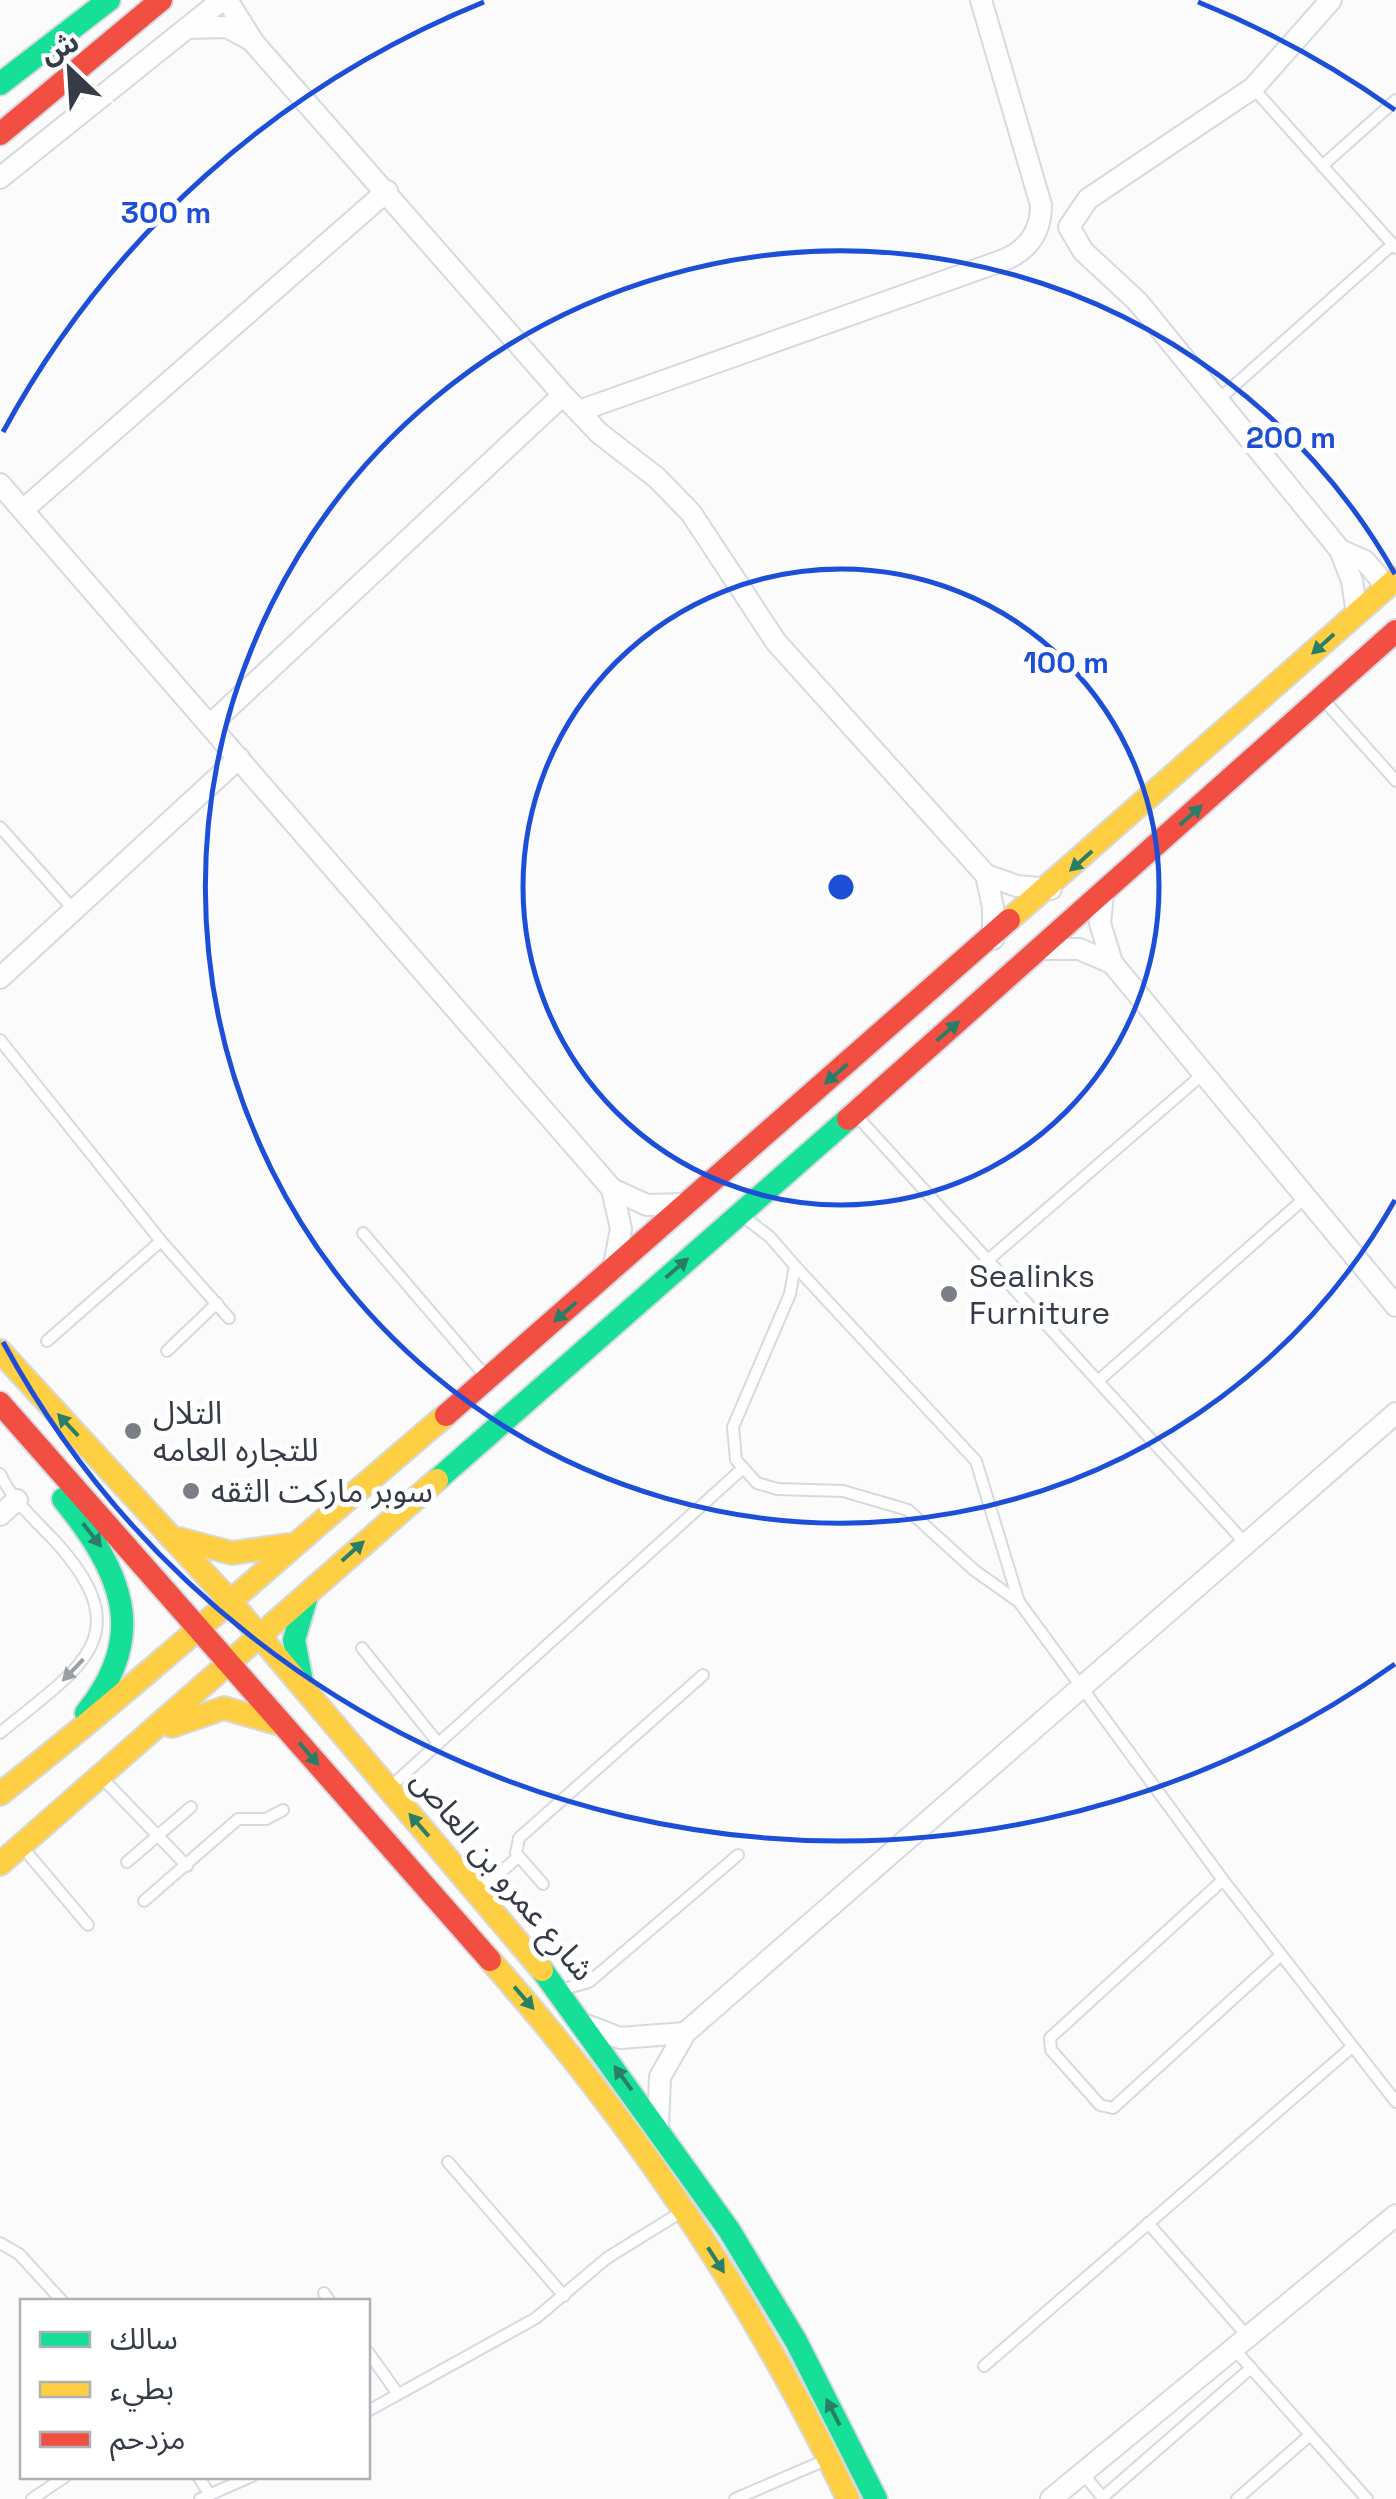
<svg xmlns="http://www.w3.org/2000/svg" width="1396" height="2499" font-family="'Space Grotesk','Noto Sans Arabic',sans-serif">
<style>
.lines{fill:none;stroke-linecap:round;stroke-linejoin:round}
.lane-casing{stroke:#d6dae0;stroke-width:14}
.street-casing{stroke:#d6dae0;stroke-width:24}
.fast-casing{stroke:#d6dae0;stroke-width:26}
.slow-casing{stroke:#d6dae0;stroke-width:26}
.jam-casing{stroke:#d6dae0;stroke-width:26}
.lane{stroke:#fefefe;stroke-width:10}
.street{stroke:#fefefe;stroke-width:20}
.fast{stroke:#16e098;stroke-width:22}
.slow{stroke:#ffcf43;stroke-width:22}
.jam{stroke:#f24e42;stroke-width:22}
.oneway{fill:#297e67}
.oneway2{fill:#9a9da2}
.ring{fill:none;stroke:#1d4ed8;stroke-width:5}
.poi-dot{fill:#7a7f86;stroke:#fff;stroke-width:4}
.labels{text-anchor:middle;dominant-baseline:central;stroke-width:10;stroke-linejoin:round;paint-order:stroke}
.poi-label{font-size:32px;fill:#353c47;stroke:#fff;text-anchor:start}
.street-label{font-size:32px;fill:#353c47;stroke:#fff}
.centre{fill:#1d4ed8;stroke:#fff;stroke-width:5}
.ring-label{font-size:30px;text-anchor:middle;font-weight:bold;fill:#1d4ed8;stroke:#fff;stroke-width:10;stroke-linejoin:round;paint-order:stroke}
</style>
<rect width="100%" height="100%" fill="#fbfbfb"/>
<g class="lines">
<defs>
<g id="lane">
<path d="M1253 88 1396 248"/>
<path d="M1322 166 1396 100"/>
<path d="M1218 400 1393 244"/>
<path d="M1322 698 1396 781"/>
<path d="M0 827 74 910"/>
<path d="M0 1040 161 1241 229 1318"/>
<path d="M855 1114 1246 1544"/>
<path d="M744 1217 770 1237 795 1266 790 1294 733 1427 736 1460 757 1483 777 1489 843 1491 908 1510 974 1570 1019 1602 1223 1880 1396 2102"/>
<path d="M363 1233 488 1379"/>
<path d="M988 1260 1203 1074"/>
<path d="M795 1266 976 1461 1019 1602"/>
<path d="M47 1341 161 1241"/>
<path d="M167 1351 217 1303"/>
<path d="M1098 1381 1306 1197"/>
<path d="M0 1474C12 1500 35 1520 54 1540 143 1637 78 1668 0 1733"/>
<path d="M362 1648 438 1743"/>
<path d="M101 1777 187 1866"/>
<path d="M389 1788 742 1469"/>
<path d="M24 1849 88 1925"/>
<path d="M127 1862 191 1807"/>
<path d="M1223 1880 1050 2038 1051 2050 1100 2105 1113 2108 1281 1955"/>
<path d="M543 1884 516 1853 519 1838 703 1675"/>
<path d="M478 1892 518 1857"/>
<path d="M144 1901 238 1819H266L283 1810"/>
<path d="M560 1990 589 1982 738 1855"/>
<path d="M448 2162 564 2296"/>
<path d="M1148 2223 1249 2338"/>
<path d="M0 2243 19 2254 63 2302"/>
<path d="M324 2293 330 2302"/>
<path d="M1235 2350 1367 2499"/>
<path d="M368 2352 398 2394"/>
<path d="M984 2366 1352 2047"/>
<path d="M368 2411 536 2318 607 2258 683 2211"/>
<path d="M1084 2475 1104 2499"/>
<path d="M198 2476 210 2495"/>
<path d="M1103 2497 1251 2368"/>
<path d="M32 2499 66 2476"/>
<path d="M200 2499 252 2476"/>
<path d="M735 2499 828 2459"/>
<path d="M1237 2499 1310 2435"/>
</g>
<g id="street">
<path d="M227 0 254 43 563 395 599 433 657 478 691 513 776 642 986 875 993 907V939"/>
<path d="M1331 0 1253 88 1088 199 1069 227 1083 251 1138 302 1340 550 1352 581 1357 614"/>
<path d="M187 28 227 27 249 39"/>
<path d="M0 178 222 0"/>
<path d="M579 411 1004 260C1028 250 1041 232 1041 205L981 0"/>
<path d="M0 484 612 1189 647 1205 686 1204"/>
<path d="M23 510 387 191"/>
<path d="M1340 550 1365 561 1387 587"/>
<path d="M210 725 563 395"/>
<path d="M986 875 1017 886 1051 889"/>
<path d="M1103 894 1100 923 1112 963 1396 1306"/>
<path d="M1042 949H1079L1112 963"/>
<path d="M0 978 239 758"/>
<path d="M612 1189 621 1229 613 1270"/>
<path d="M0 1515 17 1500"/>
<path d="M586 2025 620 2038 685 2033"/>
<path d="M658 2127 660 2077 685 2033 1396 1413"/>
<path d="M1051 2499 1396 2215"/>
</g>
<g id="fast">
<path d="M0 84 109 0"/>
<path d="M437 1480 848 1119"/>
<path d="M63 1499C121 1571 150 1634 86 1713"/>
<path d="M302 1682 294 1640 306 1599"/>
<path d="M542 1970 729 2230 796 2341 876 2499"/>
</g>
<g id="slow">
<path d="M1009 920 1396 579"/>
<path d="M0 1351 229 1600 542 1970"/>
<path d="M179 1539 232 1553 287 1545"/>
<path d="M172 1726 224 1708 276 1723"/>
<path d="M0 1794C153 1673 297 1541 446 1415"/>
<path d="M0 1864 437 1480"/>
<path d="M490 1960C634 2123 755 2302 848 2499"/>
</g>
<g id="jam">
<path d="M0 134 161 0"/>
<path d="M848 1119 1396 631"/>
<path d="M0 1403 490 1960"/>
<path d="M446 1415 1009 920"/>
</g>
</defs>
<!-- lane casing -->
<use href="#lane" class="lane-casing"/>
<!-- street casing -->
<use href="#street" class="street-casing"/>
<!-- fast casing -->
<use href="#fast" class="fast-casing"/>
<!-- slow casing -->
<use href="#slow" class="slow-casing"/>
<!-- jam casing -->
<use href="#jam" class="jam-casing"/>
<!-- lane -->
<use href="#lane" class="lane"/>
<!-- street -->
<use href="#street" class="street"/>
<!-- fast -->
<use href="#fast" class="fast"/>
<!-- slow -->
<use href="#slow" class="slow"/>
<!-- jam -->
<use href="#jam" class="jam"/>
</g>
<!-- one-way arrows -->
<defs><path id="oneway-solid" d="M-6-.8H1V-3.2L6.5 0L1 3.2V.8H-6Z" transform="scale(2.5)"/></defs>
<g class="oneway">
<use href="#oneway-solid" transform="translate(1323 644) rotate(138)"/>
<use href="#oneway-solid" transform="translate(1191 815) rotate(-42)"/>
<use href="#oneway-solid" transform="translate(1081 861) rotate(138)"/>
<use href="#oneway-solid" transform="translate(948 1031) rotate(-41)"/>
<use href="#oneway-solid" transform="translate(836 1074) rotate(139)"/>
<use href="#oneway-solid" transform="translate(677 1268) rotate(-41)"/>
<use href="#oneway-solid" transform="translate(565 1312) rotate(139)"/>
<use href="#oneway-solid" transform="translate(68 1425) rotate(-133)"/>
<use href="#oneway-solid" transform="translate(92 1535) rotate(52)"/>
<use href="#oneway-solid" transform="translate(353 1551) rotate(-42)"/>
<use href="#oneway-solid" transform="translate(309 1754) rotate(49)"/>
<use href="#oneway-solid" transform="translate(419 1825) rotate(-131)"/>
<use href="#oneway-solid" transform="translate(524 1998) rotate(49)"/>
<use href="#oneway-solid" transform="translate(623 2078) rotate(-126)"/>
<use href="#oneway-solid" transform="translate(716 2260) rotate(57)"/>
<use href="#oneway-solid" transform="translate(833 2412) rotate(-117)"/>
</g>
<use class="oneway2" href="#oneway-solid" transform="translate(73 1670) rotate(134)"/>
<!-- distance rings -->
<g class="ring">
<circle cx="841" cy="887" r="318"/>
<path d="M1395 1200A636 636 0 1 1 1395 574"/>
<path d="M1395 1664A954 954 0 0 1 3 1342M3 432A954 954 0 0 1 484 2M1198 2A954 954 0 0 1 1395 110"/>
</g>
<!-- markers -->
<g class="poi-dot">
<circle cx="949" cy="1294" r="10"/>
<circle cx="133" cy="1431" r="10"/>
<circle cx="191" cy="1491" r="10"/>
</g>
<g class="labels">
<!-- poi labels -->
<g class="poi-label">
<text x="969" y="1276">Sealinks<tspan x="969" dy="37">Furniture</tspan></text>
<text x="153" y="1413">التلال<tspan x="153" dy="37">للتجاره العامه</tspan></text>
<text x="211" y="1491">سوبر ماركت الثقه</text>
</g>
<!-- street labels -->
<g class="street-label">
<text transform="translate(503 1875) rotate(50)">شارع عمرو بن العاص</text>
</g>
</g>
<circle cx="841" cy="887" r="15" class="centre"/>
<g class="ring-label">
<text x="166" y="223">300 m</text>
<text x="1291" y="448">200 m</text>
<text x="1066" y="673">100 m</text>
</g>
<!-- legend -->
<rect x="20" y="2299" width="350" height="180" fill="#ffffff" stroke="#aeb1b5" stroke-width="2.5"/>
<rect x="40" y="2332" width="50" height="15" fill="#16e098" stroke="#aeb1b5" stroke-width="2.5"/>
<text x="110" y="2349" font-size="30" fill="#353c47">سالك</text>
<rect x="40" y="2382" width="50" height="15" fill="#ffcf43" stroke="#aeb1b5" stroke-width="2.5"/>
<text x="110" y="2399" font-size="30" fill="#353c47">بطيء</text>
<rect x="40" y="2432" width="50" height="15" fill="#f24e42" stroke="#aeb1b5" stroke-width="2.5"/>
<text x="110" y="2449" font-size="30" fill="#353c47">مزدحم</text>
<!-- north arrow -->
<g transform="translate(70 70) rotate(335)" stroke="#ffffff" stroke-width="8" paint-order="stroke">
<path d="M0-8L18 38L0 25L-18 38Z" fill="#353c47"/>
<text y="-15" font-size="28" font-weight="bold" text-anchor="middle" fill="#353c47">ش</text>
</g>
</svg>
